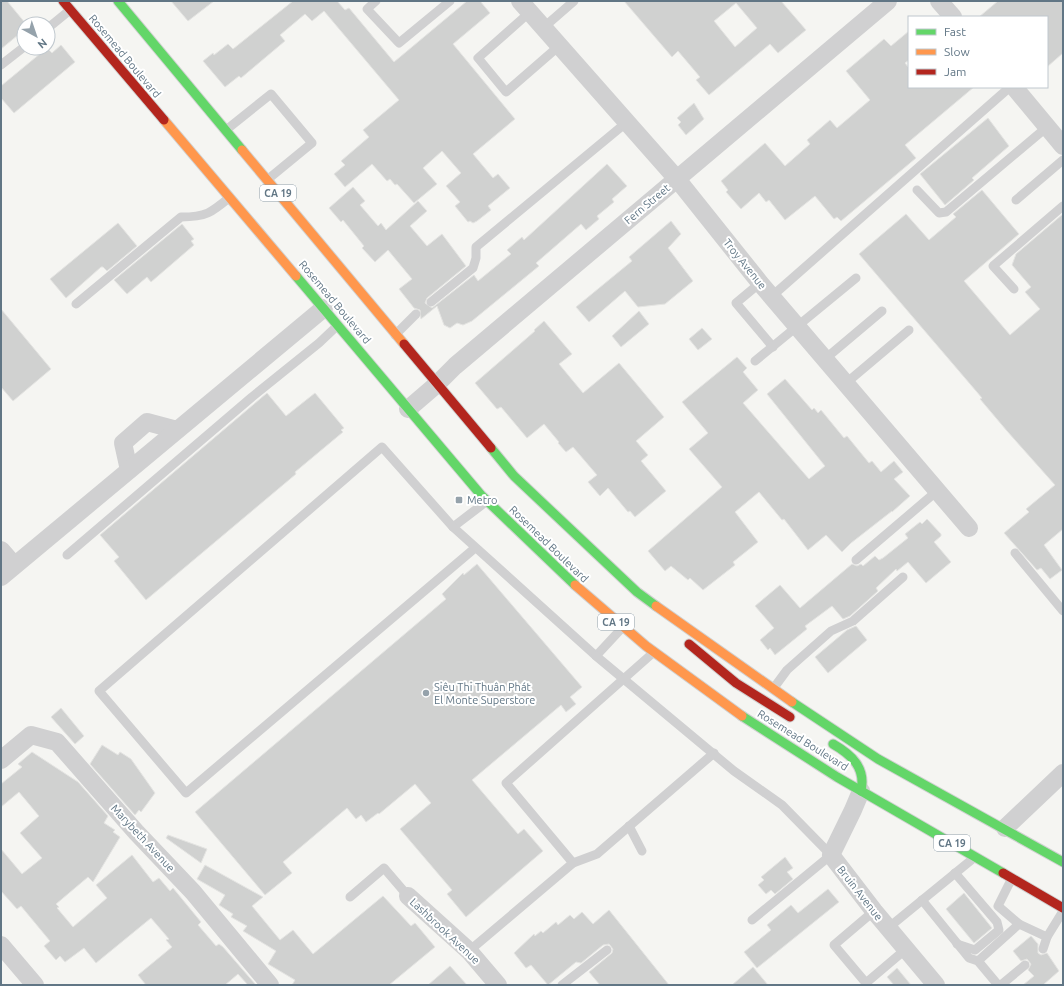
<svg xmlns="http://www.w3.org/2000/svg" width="1064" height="986" font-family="Ubuntu,sans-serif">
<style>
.building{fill:#d0d1d0;stroke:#e4e4e2;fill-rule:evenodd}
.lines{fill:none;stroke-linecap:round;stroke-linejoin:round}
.fast-casing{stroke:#d0d1d1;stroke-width:11}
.slow-casing{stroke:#d0d1d1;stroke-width:11}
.jam-casing{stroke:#d0d1d1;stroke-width:11}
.lane{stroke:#d0d0d1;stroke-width:9}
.street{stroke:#d0d0d1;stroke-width:18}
.fast{stroke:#63d668;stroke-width:9}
.slow{stroke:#ff974d;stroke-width:9}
.jam{stroke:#b3261e;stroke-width:9}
.poi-dot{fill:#95a2ab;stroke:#fff;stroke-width:1.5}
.labels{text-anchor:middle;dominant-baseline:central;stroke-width:4;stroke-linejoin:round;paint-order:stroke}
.shield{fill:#fff;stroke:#909faa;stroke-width:1}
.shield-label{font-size:10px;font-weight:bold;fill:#617685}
.street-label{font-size:11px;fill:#617685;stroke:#fff}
.poi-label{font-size:11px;fill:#617685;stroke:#fff;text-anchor:start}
</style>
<rect width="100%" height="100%" fill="#f5f5f2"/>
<!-- building -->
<g class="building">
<path d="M1 1H7L26 24H24V30L1 49Z"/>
<path d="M171 1H214L188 21Z"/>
<path d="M293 1H337L345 10 349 8 394 62 467 1H480L490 13 453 44 515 119 473 154 493 178 498 174 510 188 488 206 491 210 477 221 473 223 470 221 468 222 455 206 460 202 446 186 461 173 442 151 423 168 437 184 414 203 397 184 395 185 390 179 387 181 372 164 345 187 334 174 345 165 341 161 369 137 363 130 399 100 324 11 312 21 305 14 280 35 285 41 241 78 239 76 225 87 203 61 213 53 214 55 228 44 233 49Z"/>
<path d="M624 1H781L806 30 778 53 770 44 709 95 696 80 700 77 678 51 672 57ZM736 3 757 28 735 47 714 21Z"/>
<path d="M998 1H1063V53L1047 67V17H979Z"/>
<path d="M909 31V60L905 63 909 68V87H974L905 145 916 158 841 221 837 217 834 219 815 196 785 220 769 200 766 202 759 193 741 209 726 192 728 190 721 181 765 143 785 166 810 144 807 140 830 120 837 128 870 100 846 71 884 39 891 46Z"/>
<path d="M61 45 75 62 14 113 1 98V86L47 48 52 53Z"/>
<path d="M694 103 704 119 686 135 678 125 681 122 677 118Z"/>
<path d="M988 118 1009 146 972 178 974 180 945 205 920 174Z"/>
<path d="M607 164 627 186 612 199 614 202 597 216 599 219 586 230 581 224 536 263 539 266 472 321 463 325 457 323 450 328 444 325 437 306 421 319 420 310 414 308 399 289 412 279 388 250 375 262 362 248 364 246 343 220 341 222 329 208 353 187 365 201 360 205 378 226 381 223 386 230 418 201 427 211 410 226 427 246 442 234 466 266 427 298 425 303 432 308 474 275 478 281 506 258 511 254 507 250 522 237 524 240Z"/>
<path d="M982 190 1019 234 964 281 1010 335 1040 309 1025 292 1031 287 1012 265 1016 254 1063 214V529L1044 545 1062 570 1050 579 1041 568 1037 570 1004 533 1029 512 1026 509 1055 485 1007 431 980 399 982 398 859 254 906 214 929 240 956 217 953 214Z"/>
<path d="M671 221 681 234 668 248 693 281 665 304 638 307 625 291 589 322 576 307 632 261 629 257Z"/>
<path d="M118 223 137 246 107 271 103 267H101L66 298 50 279Z"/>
<path d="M182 224 194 239 191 241 194 245 151 282 147 277 127 294 114 280Z"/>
<path d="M1 309 51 369 13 401 1 387Z"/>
<path d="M639 311 649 324 621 347 612 336Z"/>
<path d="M544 321 572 354 559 364 583 393 619 363 664 417 636 441 648 455 641 461 666 491 635 517 630 511 628 512 608 488 600 496 588 482 597 475 573 447 566 452 558 443 559 442 544 424 527 438 501 407 497 409 475 383 535 331 534 330Z"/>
<path d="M702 328 712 339 698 350 689 339Z"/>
<path d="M737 357 747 368 743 372 758 390 743 403 809 479 825 466 767 394 785 379 812 410 814 408 818 413 821 410 844 438 847 436 869 463 872 461 881 472 894 461 903 472 894 479 910 496 892 512V511L851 543 842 552 826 535 808 550 784 519 782 520 759 492 735 512 758 542 733 562 735 565 703 590 690 578 688 580 671 566 665 571 648 551 722 487 689 449 708 433 682 402Z"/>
<path d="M267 393 286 416 315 393 344 428 341 430 343 432 295 472 296 474 146 600 114 561 119 557 100 535Z"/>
<path d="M927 519 941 534V536L934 542 951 562 926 583 908 562 897 571 896 569 876 588 878 591 850 616 843 619 832 606 805 626 807 629 775 655 770 648 768 650 760 640 774 628 755 606 780 585 800 608 852 564 857 566 861 564 863 566 875 556 879 560 883 558 908 538 905 534 920 522 922 524Z"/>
<path d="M477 564 582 687 570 697 576 704 566 712 561 705 472 780 518 834 524 829 543 851 466 917 447 894 452 890 400 829 431 803 415 784 379 814 378 813 366 822 361 815 356 819 347 808 283 862 292 873 265 895 195 812 446 599 442 594 463 573 464 575Z"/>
<path d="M856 626 867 640 828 673 815 657 847 630Z"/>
<path d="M61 708 84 736 75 744 51 717Z"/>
<path d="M102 745 118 755 120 752 131 759 155 793 141 812 139 810 135 815 90 764Z"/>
<path d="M32 752 78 782 108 816 104 823 115 830 113 832 120 837 93 882 88 877 56 904 59 907 57 908 73 927 107 898 96 885 132 855 153 882 159 878 170 891 173 888 201 922 198 925 216 946 219 944 223 947 256 985H248L238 974 225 985H146L138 975 172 947 166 940 169 939 151 918 96 963 84 948 65 962 60 956 56 960 44 946 50 941 21 906 17 909 1 891V849L22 874 42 858 20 833 39 816 19 792 1 807V784L22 767 18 764Z"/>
<path d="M168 835 207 849 201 863 166 838Z"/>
<path d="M785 857 793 868 787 872 793 879 775 894 771 890 766 894 758 885 764 880 761 877Z"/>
<path d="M205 865 263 897 252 906 280 940 293 930 313 954 383 896 411 926 415 923 435 947 389 985H292L295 980 268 964 276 951 243 931 247 926 231 917 233 914 219 905 225 895 197 879Z"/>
<path d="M828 889 839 902 757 968 744 952 771 930 767 925 791 905 798 913Z"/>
<path d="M964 893 992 928 974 943 946 909Z"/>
<path d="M609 910 669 985H600L589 972 612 953 613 949 609 944 603 945 581 963 576 962 548 985 531 965 526 968 514 953 534 934 535 936 541 931 543 933 556 922 558 925 570 915 574 919 582 912 593 924Z"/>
<path d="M1031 936 1038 944V953L1041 955 1047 953 1059 971 1043 985H1023L1034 976 1028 970 1031 964 1027 959 1021 961 1013 951Z"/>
<path d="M450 966 467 985H428Z"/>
<path d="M753 967 768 985H732Z"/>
<path d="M897 968 911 985H894L887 977Z"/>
</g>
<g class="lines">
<defs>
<g id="fast">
<path d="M118 1 242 150"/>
<path d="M296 276 481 495 575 585"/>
<path d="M491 448 514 476 637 592 656 606"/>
<path d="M792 702 878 759 1063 862"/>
<path d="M742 716 837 777 1003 873"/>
<path d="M833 744C852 755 866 768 861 791"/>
</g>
<g id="slow">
<path d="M164 120 296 276"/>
<path d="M242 150 404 344"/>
<path d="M575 585 646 646 742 716"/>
<path d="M656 606 792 702"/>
</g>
<g id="jam">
<path d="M63 1 164 120"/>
<path d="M404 344 491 448"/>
<path d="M689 644 736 683 790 717"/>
<path d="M1003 873 1063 908"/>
</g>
</defs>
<!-- fast casing -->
<use href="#fast" class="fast-casing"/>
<!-- slow casing -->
<use href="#slow" class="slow-casing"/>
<!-- jam casing -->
<use href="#jam" class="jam-casing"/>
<!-- lane -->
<g class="lane">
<path d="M376 1 367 9 399 43 450 1"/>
<path d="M530 12 478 58 506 92 559 46"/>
<path d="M48 28 70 10"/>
<path d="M543 28 574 1"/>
<path d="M1 65 24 47"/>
<path d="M226 130 271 94 312 143 267 180"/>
<path d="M917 190 939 213 946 212 1047 127"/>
<path d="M1016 200 1063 160"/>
<path d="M760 283 736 303 773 347"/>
<path d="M1014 289 993 266 1063 206"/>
<path d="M771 297 1010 87"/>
<path d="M431 302 473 268 476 258V247L627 122"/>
<path d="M76 304 181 217C206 217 211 213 230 197"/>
<path d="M395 335 416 314"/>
<path d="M825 359 882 311"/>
<path d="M755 361 856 278"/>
<path d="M845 384 909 330"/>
<path d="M453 527 487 501"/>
<path d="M475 548 186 793 99 691 382 447 453 527 596 656 622 628"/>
<path d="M1015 553 1063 611"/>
<path d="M67 555 252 397 319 343 337 326"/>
<path d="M856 560 937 491"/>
<path d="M596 656 734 771 782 805 831 855 752 920"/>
<path d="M773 689 787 670 831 631 853 621 903 577"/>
<path d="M629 826 642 851"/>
<path d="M573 863 506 783 654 652"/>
<path d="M955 873 997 922 999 930 975 950 957 944"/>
<path d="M1012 878 998 906 1019 924"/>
<path d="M350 897 384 868 408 896"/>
<path d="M922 900 969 958 978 961 998 985"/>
<path d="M874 911 834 945 866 983 906 949"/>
<path d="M888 928 975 857"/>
<path d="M1043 949 1047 937"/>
<path d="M469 951 573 863 597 854 714 753"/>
<path d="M978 961 1019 924 1047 937 1063 911"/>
<path d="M562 985 607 950"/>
<path d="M1001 985 1025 965"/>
</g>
<!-- street -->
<g class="street">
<path d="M520 1 677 179 760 283 969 528"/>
<path d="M939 1 953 17"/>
<path d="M1014 87 1063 146"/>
<path d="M408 409 436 385 455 366 888 1"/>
<path d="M129 470 123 443 147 422 177 430"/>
<path d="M1 550 14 565"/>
<path d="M1 577 324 308"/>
<path d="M1 760 31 735 57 742 136 832 193 892 270 985"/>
<path d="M861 791 853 810 831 855 874 911 936 985"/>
<path d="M1005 828 1063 773"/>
<path d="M408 896 469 951 498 985"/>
<path d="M1 945 35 985"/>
</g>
<!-- fast -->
<use href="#fast" class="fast"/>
<!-- slow -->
<use href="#slow" class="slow"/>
<!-- jam -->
<use href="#jam" class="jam"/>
</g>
<!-- markers -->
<g class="poi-dot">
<rect x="455" y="496" width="8" height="8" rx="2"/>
<circle cx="426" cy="693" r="4"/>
</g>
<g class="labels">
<!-- shield labels -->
<g class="shield">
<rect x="260" y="185" width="36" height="16" rx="3"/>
<rect x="598" y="614" width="36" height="16" rx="3"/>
<rect x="934" y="835" width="36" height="16" rx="3"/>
</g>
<g class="shield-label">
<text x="278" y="193">CA 19</text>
<text x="616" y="622">CA 19</text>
<text x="952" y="843">CA 19</text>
</g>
<!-- street labels -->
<g class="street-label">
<text transform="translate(125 56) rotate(50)">Rosemead Boulevard</text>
<text transform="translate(647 204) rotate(-40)">Fern Street</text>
<text transform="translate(745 264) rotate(51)">Troy Avenue</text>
<text transform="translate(335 302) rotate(50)">Rosemead Boulevard</text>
<text transform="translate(549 544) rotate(44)">Rosemead Boulevard</text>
<text transform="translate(803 740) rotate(32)">Rosemead Boulevard</text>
<text transform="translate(143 838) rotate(47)">Marybeth Avenue</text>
<text transform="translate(860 893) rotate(52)">Bruin Avenue</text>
<text transform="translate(445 931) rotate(43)">Lashbrook Avenue</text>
</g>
<!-- poi labels -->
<g class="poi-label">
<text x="467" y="500">Metro</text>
<text x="434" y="687">Siêu Thi Thuân Phát<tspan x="434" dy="13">El Monte Superstore</tspan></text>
</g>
</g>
<!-- border -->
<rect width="1064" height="986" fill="none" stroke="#617685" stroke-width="4"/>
<!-- legend -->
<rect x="908" y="16" width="140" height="72" fill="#ffffff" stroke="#c0c8ce"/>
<rect x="916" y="29" width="20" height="6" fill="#63d668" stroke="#c0c8ce"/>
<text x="944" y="36" font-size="12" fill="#617685">Fast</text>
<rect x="916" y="49" width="20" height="6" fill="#ff974d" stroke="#c0c8ce"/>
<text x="944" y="56" font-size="12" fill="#617685">Slow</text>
<rect x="916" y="69" width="20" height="6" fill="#b3261e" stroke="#c0c8ce"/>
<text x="944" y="76" font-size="12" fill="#617685">Jam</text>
<!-- north arrow -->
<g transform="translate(36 36) rotate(140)"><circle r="19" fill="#ffffff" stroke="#c0c8ce"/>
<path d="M0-3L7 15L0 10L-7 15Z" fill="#95a2ab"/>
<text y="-6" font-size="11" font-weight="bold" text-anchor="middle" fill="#617685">N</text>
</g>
</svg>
